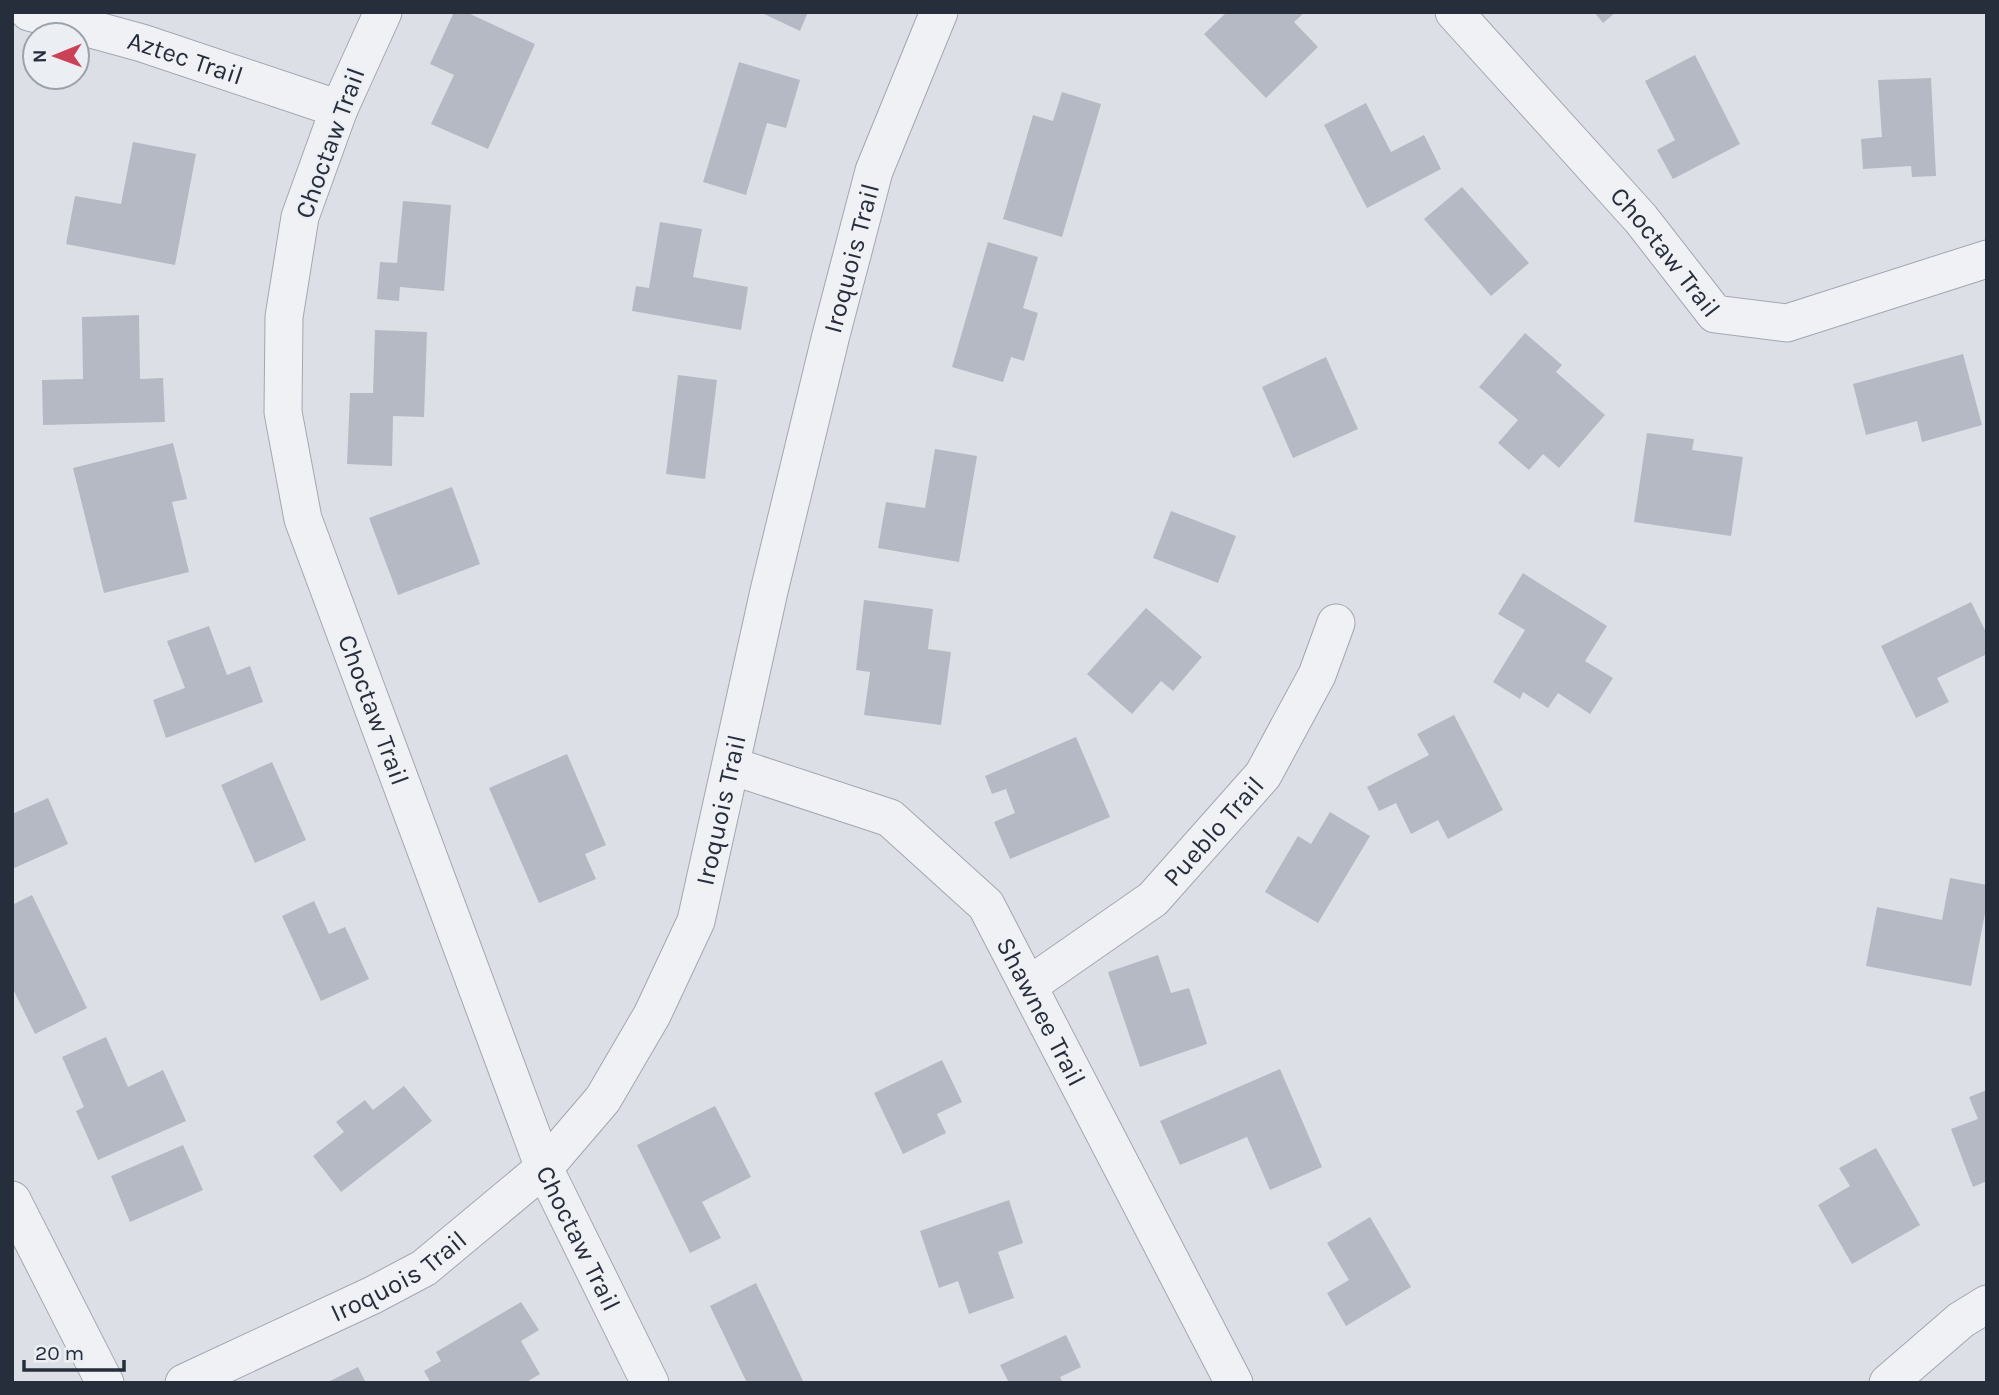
<svg xmlns="http://www.w3.org/2000/svg" width="1999" height="1395" font-family="Karla,sans-serif">
<style>
.building{fill:#b4b9c3}
.lines{fill:none;stroke-linecap:round;stroke-linejoin:round}
.street-casing{stroke:#a2a7b0;stroke-width:39}
.street{stroke:#eff1f5;stroke-width:37}
.labels{text-anchor:middle;dominant-baseline:central;stroke-width:5;stroke-linejoin:round;paint-order:stroke}
.street-label{font-size:26px;fill:#262e3c;stroke:#ebeff4}
</style>
<rect width="100%" height="100%" fill="#dce0e6"/>
<!-- building -->
<g class="building">
<path d="M454 12H466L535 44 488 149 431 124 454 75 430 64Z"/>
<path d="M760 12H808L800 31Z"/>
<path d="M1227 12H1305L1294 22 1318 47 1266 98 1204 34Z"/>
<path d="M1594 12H1616L1603 23Z"/>
<path d="M1695 55 1740 144 1673 179 1657 150 1675 140 1645 81Z"/>
<path d="M739 62 800 80 786 128 767 123 746 195 703 182Z"/>
<path d="M1931 78 1936 176 1912 177 1911 166 1863 169 1861 139 1882 137 1878 80Z"/>
<path d="M1062 92 1101 104 1062 237 1003 219 1033 115 1053 121Z"/>
<path d="M1366 103 1391 152 1424 135 1441 169 1367 208 1324 125Z"/>
<path d="M133 142 196 154 175 265 66 244 75 196 121 204Z"/>
<path d="M1462 187 1529 263 1491 296 1424 219Z"/>
<path d="M403 201 451 205 444 291 400 287 399 301 377 299 380 262 397 263Z"/>
<path d="M660 222 702 229 693 277 748 287 741 330 632 311 636 286 649 288Z"/>
<path d="M988 242 1038 257 1023 308 1038 313 1024 361 1011 357 1003 382 952 367Z"/>
<path d="M139 315 140 379 163 378 165 422 43 425 42 380 83 379 82 317Z"/>
<path d="M375 330 427 332 424 417 393 416 392 466 347 464 350 393H373Z"/>
<path d="M1525 333 1562 365 1556 372 1605 415 1559 468 1543 454 1529 470 1498 443 1518 420 1479 387Z"/>
<path d="M1963 354 1982 425 1922 442 1917 421 1866 435 1853 384Z"/>
<path d="M1326 357 1358 429 1293 458 1262 387Z"/>
<path d="M678 375 717 380 705 479 666 474Z"/>
<path d="M1647 433 1694 439 1692 450 1743 457 1731 536 1634 522Z"/>
<path d="M173 443 187 499 172 502 189 572 104 593 73 468Z"/>
<path d="M935 449 977 456 959 562 878 548 886 502 925 508Z"/>
<path d="M452 487 480 564 398 595 369 518Z"/>
<path d="M1171 511 1236 536 1218 583 1153 558Z"/>
<path d="M1523 573 1607 626 1585 661 1613 678 1590 714 1558 693 1548 708 1523 692 1520 699 1493 682 1525 630 1498 614Z"/>
<path d="M864 600 933 609 928 649 951 652 941 725 864 715 870 672 856 670Z"/>
<path d="M1971 602 1987 634V654L1937 678 1949 702 1916 718 1881 646Z"/>
<path d="M1146 608 1202 657 1173 691 1161 681 1132 714 1087 674Z"/>
<path d="M209 626 227 675 250 666 263 702 166 738 153 700 185 688 167 641Z"/>
<path d="M1454 715 1503 810 1448 839 1438 820 1411 834 1396 803 1379 811 1367 787 1429 755 1417 734Z"/>
<path d="M1076 737 1110 817 1010 859 994 822 1015 813 1006 789 992 794 985 776Z"/>
<path d="M567 754 606 845 585 854 596 879 539 903 489 788Z"/>
<path d="M272 762 306 840 255 863 221 785Z"/>
<path d="M48 798 68 844 12 869V814Z"/>
<path d="M1330 812 1370 836 1318 923 1265 892 1298 836 1311 844Z"/>
<path d="M1950 878 1987 885V903L1971 986 1866 966 1877 907 1942 920Z"/>
<path d="M32 895 87 1008 35 1034 12 987V905Z"/>
<path d="M314 901 329 934 345 927 369 979 321 1001 282 916Z"/>
<path d="M1158 955 1171 993 1189 988 1207 1044 1140 1067 1108 972Z"/>
<path d="M106 1037 128 1087 163 1070 186 1121 98 1160 76 1111 84 1107 62 1057Z"/>
<path d="M942 1060 962 1102 937 1114 946 1133 903 1154 874 1093Z"/>
<path d="M1280 1069 1322 1167 1270 1190 1247 1137 1180 1165 1160 1121Z"/>
<path d="M404 1086 432 1121 341 1192 313 1156 344 1132 336 1122 365 1100 373 1110Z"/>
<path d="M1987 1090V1181L1973 1187 1951 1129 1978 1119 1969 1097Z"/>
<path d="M715 1106 751 1177 702 1202 721 1238 690 1253 637 1145Z"/>
<path d="M183 1145 203 1190 130 1222 111 1176Z"/>
<path d="M1876 1148 1920 1225 1852 1264 1818 1205 1850 1186 1839 1168Z"/>
<path d="M1009 1200 1023 1243 998 1252 1014 1298 969 1314 958 1281 939 1288 920 1231Z"/>
<path d="M1370 1217 1411 1287 1346 1326 1327 1293 1349 1280 1327 1243Z"/>
<path d="M756 1283 804 1383H747L710 1306Z"/>
<path d="M521 1302 539 1330 521 1341 540 1374 525 1383H431L424 1371 441 1361 436 1352Z"/>
<path d="M1066 1335 1081 1367 1060 1377 1063 1383H1009L1000 1365Z"/>
<path d="M358 1367 366 1383H326Z"/>
</g>
<g class="lines">
<defs>
<g id="street">
<path id="s1" d="M29 12 142 43 339 109"/>
<path id="s2" d="M383 12 339 109 300 217 284 317 283 412 303 519 544 1168 650 1383"/>
<path id="s3" d="M1454 12 1641 219 1715 314 1787 323 1987 259"/>
<path id="s4" d="M732 766 890 818 986 905 1234 1383"/>
<path id="s5" d="M1028 986 1153 899 1263 775 1317 675 1336 623"/>
<path d="M12 1200 105 1383"/>
<path id="s6" d="M184 1383 373 1295 424 1268 544 1168 603 1099 652 1015 696 921 769 591 831 335 874 171 939 12"/>
<path d="M1888 1383 1961 1320 1987 1304"/>
</g>
</defs>
<!-- street casing -->
<use href="#street" class="street-casing"/>
<!-- street -->
<use href="#street" class="street"/>
</g>
<g class="labels">
<!-- street labels -->
<g class="street-label">
<text stroke="none"><textPath href="#s1" startOffset="163">Aztec Trail</textPath></text>
<text transform="translate(330 143) rotate(-70)">Choctaw Trail</text>
<text stroke="none"><textPath href="#s3" startOffset="320">Choctaw Trail</textPath></text>
<text stroke="none"><textPath href="#s6" startOffset="1395">Iroquois Trail</textPath></text>
<text stroke="none"><textPath href="#s2" startOffset="730">Choctaw Trail</textPath></text>
<text stroke="none"><textPath href="#s6" startOffset="828">Iroquois Trail</textPath></text>
<text stroke="none"><textPath href="#s5" startOffset="243">Pueblo Trail</textPath></text>
<text stroke="none"><textPath href="#s4" startOffset="416">Shawnee Trail</textPath></text>
<text stroke="none"><textPath href="#s2" startOffset="1297">Choctaw Trail</textPath></text>
<text stroke="none"><textPath href="#s6" startOffset="240">Iroquois Trail</textPath></text>
</g>
</g>
<!-- border -->
<rect width="1999" height="1395" fill="none" stroke="#262e3c" stroke-width="28"/>
<!-- north arrow -->
<g transform="translate(56 56) rotate(269)"><circle r="33" fill="#ebeff4" stroke="#9ca2aa" stroke-width="2"/>
<path d="M0-5L12 26L0 18L-12 26Z" fill="#cb4155"/>
<text y="-10" font-size="19" font-weight="bold" text-anchor="middle" fill="#262e3c">N</text>
</g>
<!-- scale -->
<path d="M24 1360v10h100v-10" fill="none" stroke="#262e3c" stroke-width="3.5"/>
<text x="35" y="1360" font-size="21" fill="#262e3c" stroke="#ebeff4" stroke-width="5" paint-order="stroke">20 m</text>
</svg>
